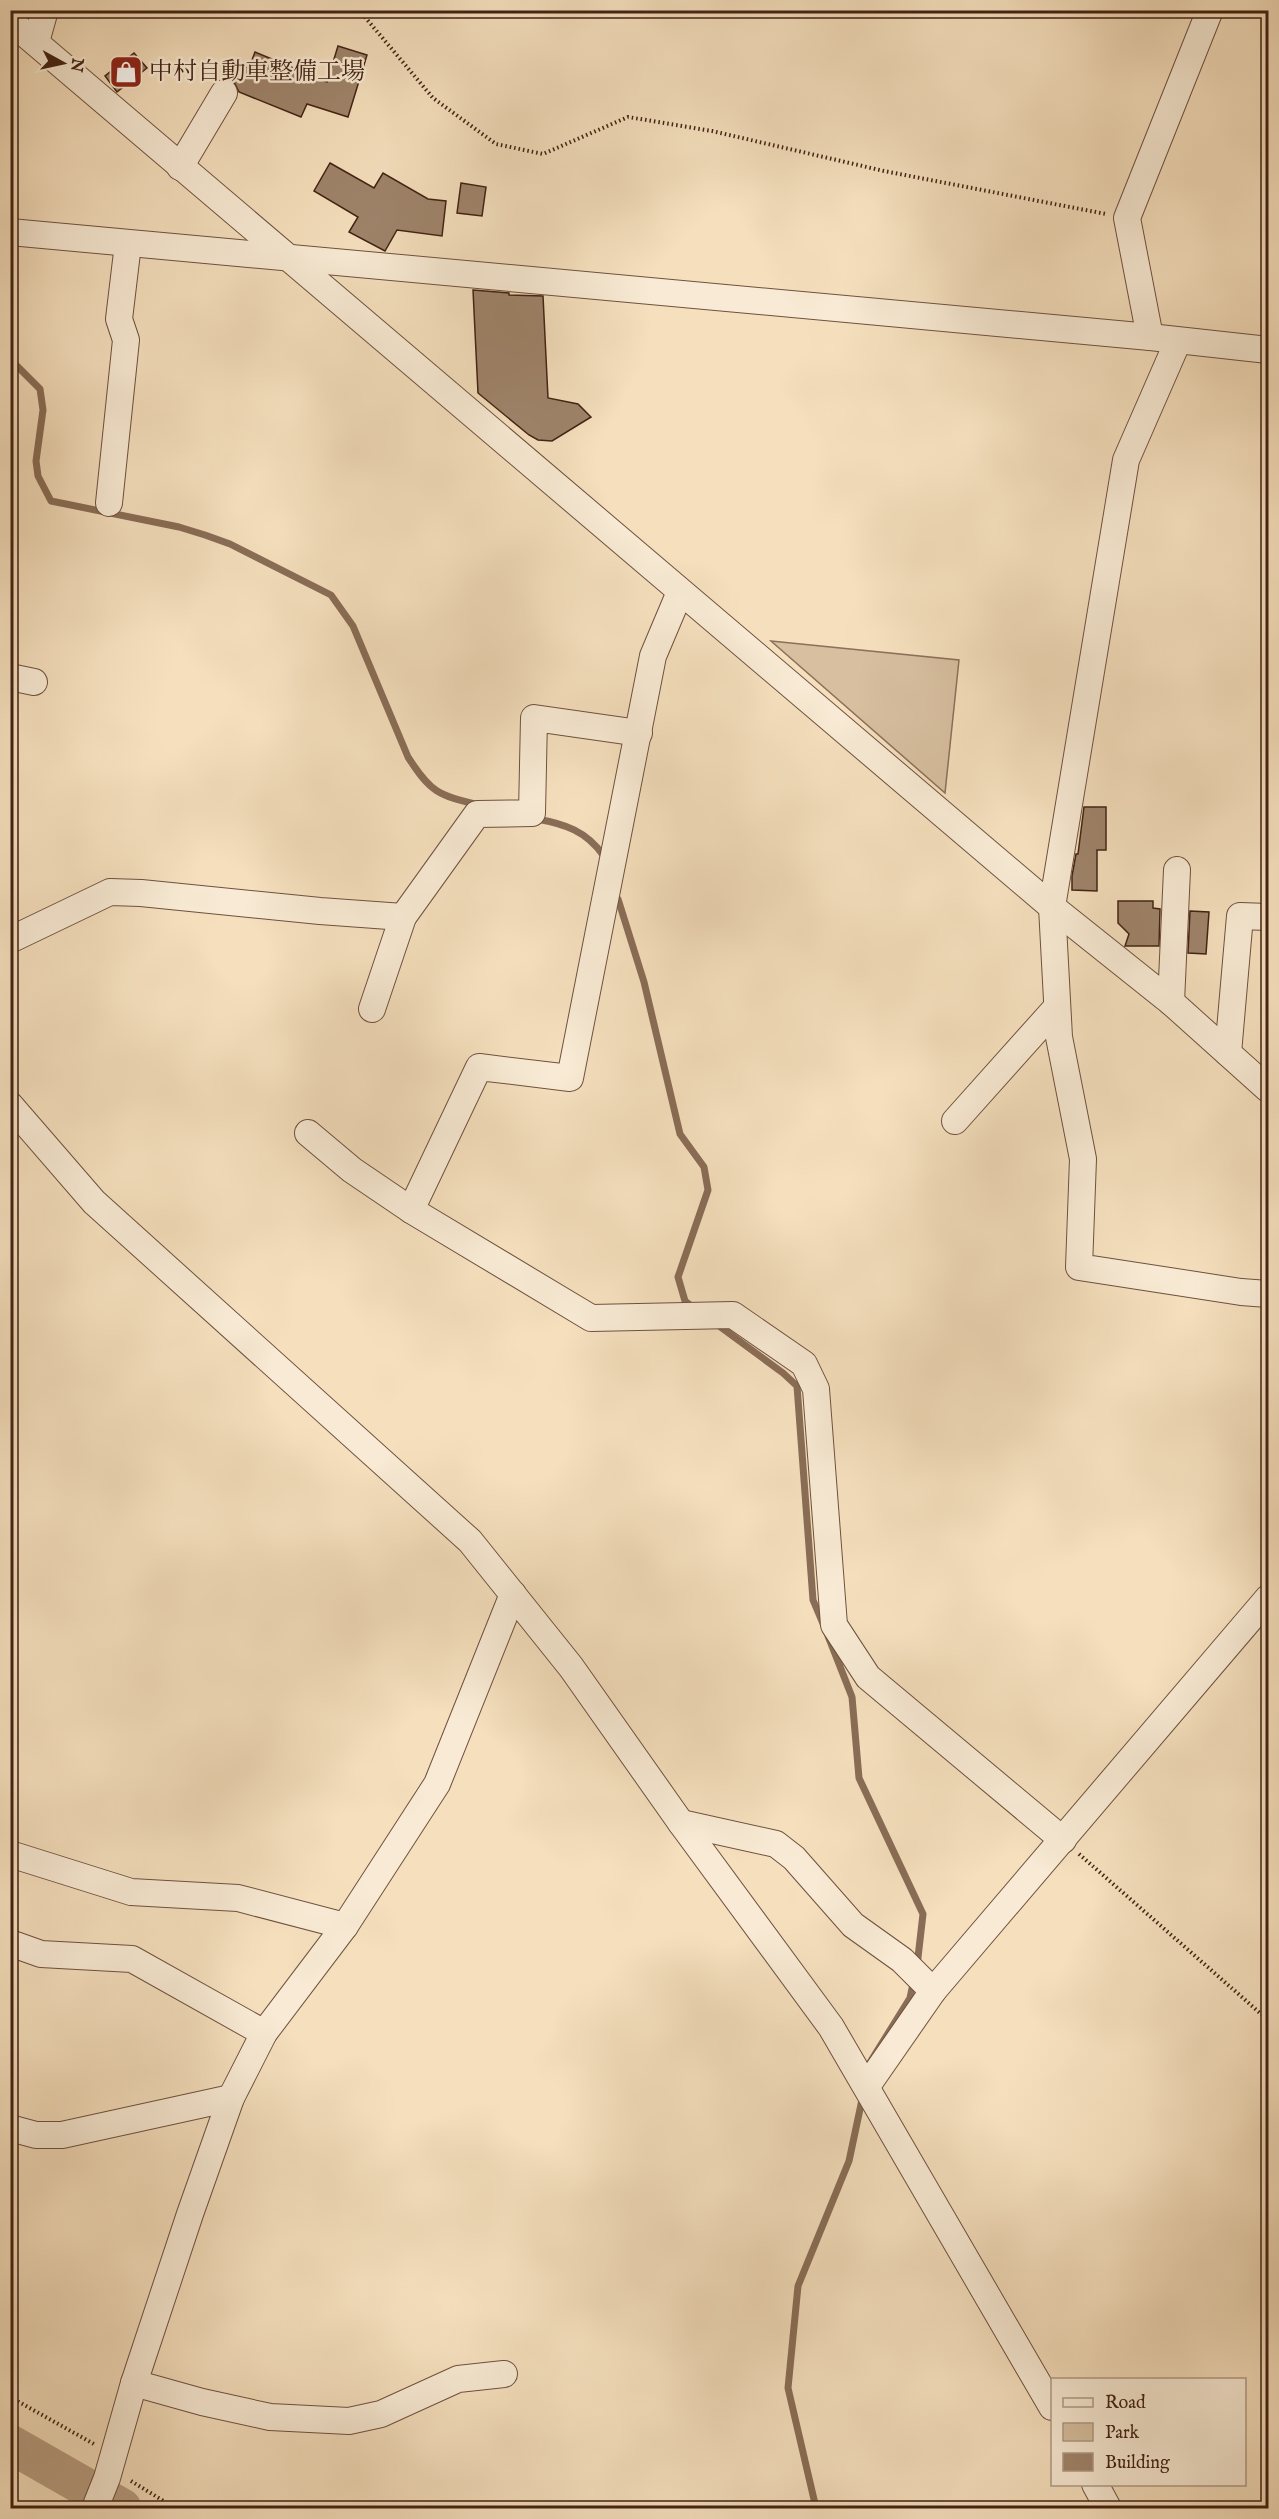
<svg xmlns="http://www.w3.org/2000/svg" width="1279" height="2519" font-family="'IM FELL English','Noto Serif JP',serif">
<style>
.green{fill:#d7bfa0;stroke:#8c705a;stroke-width:1.5}
.lines{fill:none;stroke-linecap:round;stroke-linejoin:round}
.stream{stroke:#896d56;stroke-width:7}
.river{stroke:#b89f83;stroke-width:39}
.building{fill:#9f846b;stroke:#422213;stroke-width:1.5}
.minor-casing{stroke:#6f513e;stroke-width:28}
.path{stroke:#422213;stroke-width:4;stroke-dasharray:1.5 3;stroke-linecap:butt}
.minor{stroke:#f8ead4;stroke-width:26}
.labels{text-anchor:middle;dominant-baseline:central;stroke-width:5;stroke-linejoin:round;paint-order:stroke}
.poi-label{font-size:24px;fill:#422213;stroke:#f8ead4;text-anchor:start}
</style>
<rect width="100%" height="100%" fill="#f5dfbd"/>
<filter id="stains"><feTurbulence type="fractalNoise" baseFrequency=".00333" numOctaves="4"/><feColorMatrix values="0 0 0 0 .2 0 0 0 0 .09 0 0 0 0 .02 0 0 0 .5 -.17"/></filter>
<radialGradient id="worn" r=".72"><stop offset=".6" stop-color="#630" stop-opacity="0"/><stop offset="1" stop-color="#630" stop-opacity=".3"/></radialGradient>
<!-- green -->
<path class="green" d="M771 641 959 660 945 793Z"/>
<g class="lines">
<!-- stream -->
<g class="stream">
<path d="M10 359 40 389 43 410 36 461 38 476 51 501 179 527 205 535 230 544 331 595 353 626 408 757C431 793 438 795 479 805"/>
<path d="M537 819C565 824 586 831 603 855"/>
<path d="M618 899 644 982 680 1134 704 1167 708 1190 678 1277 685 1301 694 1308"/>
<path d="M715 1323 783 1373 797 1386 813 1600 824 1626"/>
<path d="M828 1636 852 1697 859 1778 923 1914 917 1966"/>
<path d="M869 2064 910 1998 914 1979"/>
<path d="M816 2508 788 2388 798 2286 849 2161 863 2095"/>
</g>
<!-- river -->
<path class="river" d="M10 2444 122 2508"/>
</g>
<!-- building -->
<g class="building">
<path d="M338 46 367 55 348 117 307 104 301 117 239 92 234 82 240 65 249 68 255 52 327 82Z"/>
<path d="M134 53 147 68 117 92 105 76Z"/>
<path d="M330 163 374 188 383 173 428 199 446 201 442 236 397 230 385 251 349 232 358 217 314 191Z"/>
<path d="M461 183 486 187 482 216 457 213Z"/>
<path d="M473 290 509 293V295L543 296 548 398 578 404 591 417 552 441 538 440 529 435 478 393Z"/>
<path d="M1084 807H1106V850H1097V891L1072 890V876L1076 854H1078Z"/>
<path d="M1118 901H1153V908L1160 909 1159 946H1125L1129 934 1118 923Z"/>
<path d="M1190 911 1209 912 1206 954 1188 953Z"/>
</g>
<g class="lines">
<defs>
<g id="minor">
<path d="M10 21 1052 907 1171 1002 1268 1089"/>
<path d="M36 42 45 10"/>
<path d="M180 167 224 93"/>
<path d="M10 232 1150 337 1268 350"/>
<path d="M1150 337 1127 218 1210 10"/>
<path d="M1178 341 1126 460 1052 907 1059 1037 1083 1159 1079 1267 1241 1292 1268 1294"/>
<path d="M109 503 126 340 119 319 128 244"/>
<path d="M10 677 34 682"/>
<path d="M10 940 110 892 141 893 320 911 403 917"/>
<path d="M1171 1002 1177 870"/>
<path d="M372 1009 403 917 477 814 532 813 534 718 639 733"/>
<path d="M1228 1053 1240 916 1268 917"/>
<path d="M10 1105 94 1202 470 1541 571 1667 681 1823 831 2027 1052 2407"/>
<path d="M955 1121 1057 1007"/>
<path d="M308 1133 352 1170 411 1210 591 1318 733 1315 804 1364 816 1389 834 1625 868 1677 1063 1840"/>
<path d="M411 1210 479 1067 570 1078 653 656 680 592"/>
<path d="M681 1823 776 1844 794 1858 853 1925 902 1960 933 1991"/>
<path d="M10 1854 131 1892 238 1898 345 1926"/>
<path d="M10 1943 41 1954 132 1959 264 2033"/>
<path d="M867 2086 933 1991 1268 1598"/>
<path d="M10 2128 36 2135H62L231 2098"/>
<path d="M134 2383 202 2402 270 2417 349 2421 381 2414 458 2379 504 2374"/>
<path d="M1095 2484 1108 2508"/>
<path d="M95 2508 107 2478 134 2383 190 2214 231 2098 264 2033 345 1926 437 1784 513 1594"/>
</g>
</defs>
<!-- minor casing -->
<use href="#minor" class="minor-casing"/>
<!-- path -->
<g class="path">
<path d="M359 10 433 98 496 144 543 154 628 117 712 131 884 171 1106 214"/>
<path d="M1079 1854 1268 2020"/>
<path d="M10 2397 94 2444"/>
<path d="M131 2481 175 2508"/>
</g>
<!-- minor -->
<use href="#minor" class="minor"/>
</g>
<!-- icons -->
<defs>
<symbol id="shop-square" viewBox="-11 -11 22 22"><rect x="-9" y="-9" width="18" height="18" rx="4" fill="#8f2418" stroke="#f8ead4"/><path d="M-5-2.5h2.3a2.7 3.5 0 0 1 5.4 0H5L5.5 6h-11ZM-1.5-2.5h3a1.5 2.3 0 0 0-3 0Z" fill="#fff"/></symbol>
</defs>
<g fill-rule="evenodd">
<use href="#shop-square" x="107" y="53" width="38" height="38"/>
</g>
<g class="labels">
<!-- poi labels -->
<g class="poi-label">
<text x="149" y="72">中村自動車整備工場</text>
</g>
</g>
<!-- margin -->
<rect width="1279" height="2519" fill="none" stroke="#f5dfbd" stroke-width="36"/>
<rect x="12" y="12" width="1255" height="2495" fill="none" stroke="#422213" stroke-width="3"/>
<rect x="18" y="18" width="1243" height="2483" fill="none" stroke="#422213" stroke-width="1.5"/>
<!-- legend -->
<rect x="1051" y="2378" width="195" height="108" fill="#f8ead4" stroke="#af9a87" stroke-width="1.5"/>
<rect x="1063" y="2398" width="30" height="9" fill="#f8ead4" stroke="#af9a87" stroke-width="1.5"/>
<text x="1105" y="2408" font-size="18" fill="#422213">Road</text>
<rect x="1063" y="2423" width="30" height="18" fill="#d7bfa0" stroke="#af9a87" stroke-width="1.5"/>
<text x="1105" y="2438" font-size="18" fill="#422213">Park</text>
<rect x="1063" y="2453" width="30" height="18" fill="#9f846b" stroke="#af9a87" stroke-width="1.5"/>
<text x="1105" y="2468" font-size="18" fill="#422213">Building</text>
<!-- north arrow -->
<g transform="translate(63 63) rotate(98)" stroke="#f8ead4" stroke-width="4.5" paint-order="stroke">
<path d="M0-4.5L10 22L0 15L-10 22Z" fill="#422213"/>
<text y="-9" font-size="16" font-weight="bold" text-anchor="middle" fill="#422213">N</text>
</g>
<rect width="100%" height="100%" filter="url(#stains)"/>
<rect width="100%" height="100%" fill="url(#worn)"/>
</svg>
